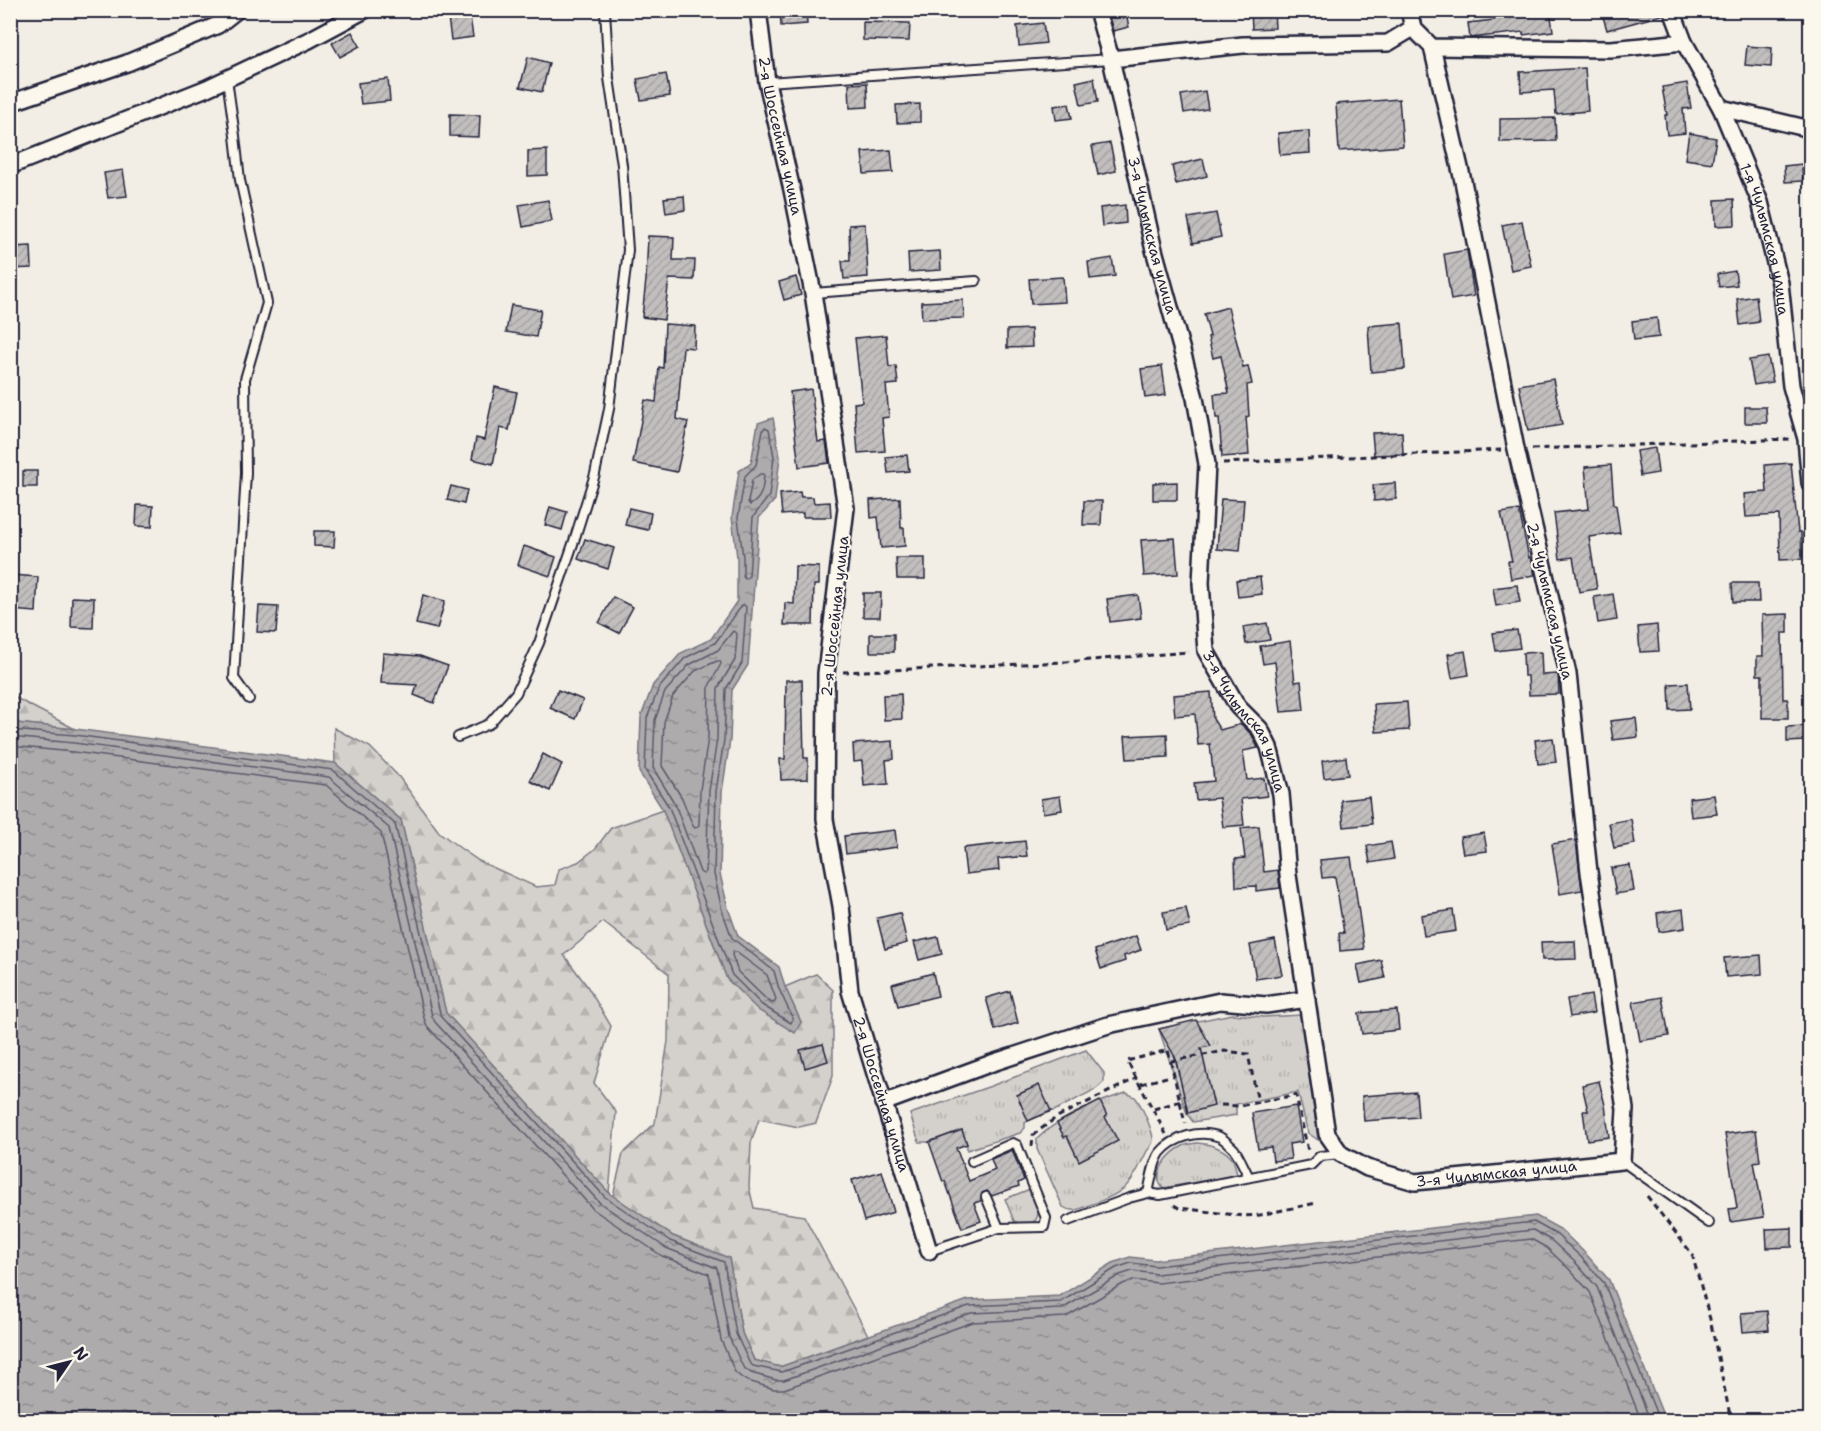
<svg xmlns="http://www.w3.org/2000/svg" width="1821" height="1431" font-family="'Shantell Sans',sans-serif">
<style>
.grass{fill:url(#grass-tufts);stroke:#7b7a84;stroke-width:1.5}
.forest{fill:url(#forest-firs);stroke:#7b7a84;stroke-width:1.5}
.water{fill:url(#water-ripples);stroke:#76747f;stroke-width:1.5}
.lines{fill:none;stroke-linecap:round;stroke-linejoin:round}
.shore{stroke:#5a5969;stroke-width:1.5}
.building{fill:url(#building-hatch);stroke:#22223b;stroke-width:1.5}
.service-casing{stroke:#22223b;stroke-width:12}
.minor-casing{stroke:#22223b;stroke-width:20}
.path{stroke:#22223b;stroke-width:3;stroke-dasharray:6 4.5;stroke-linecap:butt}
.service{stroke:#fbf7ec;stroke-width:8}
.minor{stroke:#fbf7ec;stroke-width:15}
.labels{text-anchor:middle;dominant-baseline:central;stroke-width:4.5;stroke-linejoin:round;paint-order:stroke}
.street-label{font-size:15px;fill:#22223b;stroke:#fbf7ec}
</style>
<defs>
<pattern id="grass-tufts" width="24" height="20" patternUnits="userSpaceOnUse" patternTransform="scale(1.5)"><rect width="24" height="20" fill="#d4d1cc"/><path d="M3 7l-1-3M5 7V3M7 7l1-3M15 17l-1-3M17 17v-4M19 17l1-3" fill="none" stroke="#b6b3b0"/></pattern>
<pattern id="forest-firs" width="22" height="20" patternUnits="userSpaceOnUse" patternTransform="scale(1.5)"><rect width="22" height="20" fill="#d4d1cc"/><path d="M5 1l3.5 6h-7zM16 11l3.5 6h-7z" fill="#b6b3b0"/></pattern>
<pattern id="water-ripples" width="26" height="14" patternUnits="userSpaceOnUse" patternTransform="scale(1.5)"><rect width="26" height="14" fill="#aeabad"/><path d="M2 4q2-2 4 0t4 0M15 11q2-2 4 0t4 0" fill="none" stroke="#8d8b8e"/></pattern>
<pattern id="building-hatch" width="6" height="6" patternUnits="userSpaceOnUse" patternTransform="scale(1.5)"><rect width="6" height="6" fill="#c2bebe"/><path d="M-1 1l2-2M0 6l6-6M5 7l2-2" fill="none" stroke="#a6a3a4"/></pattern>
</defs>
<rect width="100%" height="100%" fill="#f2eee5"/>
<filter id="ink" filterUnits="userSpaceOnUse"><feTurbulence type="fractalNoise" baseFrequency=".0167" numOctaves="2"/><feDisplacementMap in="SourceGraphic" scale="12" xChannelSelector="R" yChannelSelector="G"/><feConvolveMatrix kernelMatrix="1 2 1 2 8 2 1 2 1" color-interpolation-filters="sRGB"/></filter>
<g filter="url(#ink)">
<!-- grass -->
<g class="grass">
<path d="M1232 1014 1263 1017 1302 1015 1318 1140 1308 1133 1298 1092 1236 1104V1115L1193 1122 1187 1114 1159 1029Z"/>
<path d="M1086 1050 1104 1073V1082L1096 1089 1054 1111H1051L1028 1121 1025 1123V1128L1020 1133 967 1150V1144L962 1130 929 1142H919L910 1114 991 1086Z"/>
<path d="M1126 1093C1128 1094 1134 1096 1135 1097 1141 1103 1152 1130 1153 1138 1153 1143 1151 1147 1147 1151 1130 1186 1127 1192 1090 1205 1080 1209 1072 1213 1063 1207L1037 1149V1139C1059 1117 1097 1102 1126 1093Z"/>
<path d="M1197 1143C1210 1144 1225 1148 1233 1160 1235 1164 1236 1171 1237 1175L1163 1188C1150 1174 1169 1153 1183 1146 1187 1144 1192 1144 1197 1143Z"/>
<path d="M1030 1189C1035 1201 1044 1212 1033 1223L1023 1225 1014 1221 1005 1199Z"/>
</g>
<!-- forest -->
<g class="forest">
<path d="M10 695 75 729 16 723 11 724Z"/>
<path d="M334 728 370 747 399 777 439 832 460 848 479 861 536 887 555 885 559 869 578 862 595 849 611 828 663 810 727 979 801 1022 785 987 816 974 833 990V1076L816 1123 799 1127 759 1119 751 1143 749 1187 754 1208 804 1216 868 1335 780 1367 754 1360 742 1333 729 1258 673 1236 613 1196 623 1154 655 1123 668 1041 669 974 603 922 564 955 587 986 611 1026 594 1083 616 1112 609 1193 446 1013 401 820 335 763Z"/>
</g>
<!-- water -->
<g class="water">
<path d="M773 418 780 457 775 500 759 518 748 665 732 690 730 740 722 792 720 874 728 908 738 936 779 967 785 987 801 1022 795 1033 758 1010 727 979 663 810 639 772 641 717 653 685 681 653 711 639 737 601V557L732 517 739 471 751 463 758 423Z"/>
<path d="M16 723 75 729 335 763 401 820 446 1013 609 1193 673 1236 729 1258 742 1333 754 1360 780 1367 968 1300 1060 1296 1113 1263 1130 1257 1155 1260 1536 1216 1560 1229 1585 1253 1609 1280 1665 1420H11L10 724Z"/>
</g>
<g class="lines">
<!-- shore -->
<g class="shore">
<path d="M765 427 769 429 774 457 769 496 753 517 749 576 745 579 743 576V557L738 518 745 476 756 465 763 430Z"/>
<path d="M760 474H763L764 476C763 488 762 499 750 505L748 502 752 480Z"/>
<path d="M743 604 746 607 742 663 726 689 724 740 716 791 714 874 722 910 732 938 774 971 779 989 793 1019 791 1023 762 1005 732 975 669 807 645 770 647 718 659 688 685 658 715 643Z"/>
<path d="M733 631 737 634 735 660 718 688 717 739 709 791 706 872 703 874 700 872 675 804 653 768 655 720 665 692 689 665 718 650Z"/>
<path d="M717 661H720L721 664 709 686 708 738 700 790 699 825 695 828 693 826 682 798 662 766 664 722 673 696 695 671Z"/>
<path d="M10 730 75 735 333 770 395 824 441 1017 605 1197 670 1241 724 1262 736 1334 749 1362 753 1366 782 1372 969 1306 1061 1302 1116 1268 1131 1263 1156 1266 1534 1222 1557 1235 1581 1257 1604 1283 1659 1420"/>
<path d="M10 737 74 743 329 777 389 828 432 1016 435 1022 600 1203 666 1248 717 1268 729 1337 743 1367 751 1373 776 1380H784L971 1313 1062 1309 1120 1275 1132 1271 1157 1274 1533 1230 1552 1241 1576 1263 1597 1287 1650 1420"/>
<path d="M10 746 73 752 326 785 381 833 424 1018 427 1026 594 1210 662 1256 709 1274 721 1340 735 1372 742 1378 748 1381 774 1389H784L973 1322 1066 1317 1123 1284 1133 1280 1158 1283 1531 1239 1547 1248 1569 1269 1590 1292 1641 1420"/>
<path d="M733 951 736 952 767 975 776 999 775 1002 772 1003 767 1000 738 972 732 955Z"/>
</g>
</g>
<!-- building -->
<g class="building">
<path d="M447 10H469L473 37 451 40Z"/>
<path d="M780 10H806L807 24 781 26Z"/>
<path d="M1107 10H1125L1129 27 1113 31Z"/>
<path d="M1251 10H1274L1275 28 1252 29Z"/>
<path d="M1522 10H1550L1553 31 1523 35V32L1470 38 1468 23 1494 20V14Z"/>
<path d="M1601 10H1661L1662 15 1607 30Z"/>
<path d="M863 22 910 23 909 41 863 40Z"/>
<path d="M1043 23 1046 43 1019 46 1017 26Z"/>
<path d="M352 32 360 46 340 57 332 43Z"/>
<path d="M1747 46 1772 48 1771 67 1745 65Z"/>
<path d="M528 57 549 63 542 92 520 87Z"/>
<path d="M1585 68 1588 111 1556 114 1554 90 1521 92 1520 72Z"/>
<path d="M666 74 670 96 641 100 637 79Z"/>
<path d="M1094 78 1098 102 1081 105 1076 82Z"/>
<path d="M388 79 390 101 361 104 358 83Z"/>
<path d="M867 83 868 107 850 108 849 84Z"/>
<path d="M1687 83 1691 108 1683 109 1685 133 1667 135 1665 115H1667L1662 87Z"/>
<path d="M1205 91 1208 109 1184 113 1181 95Z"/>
<path d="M1399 99 1403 146 1339 151 1336 104Z"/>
<path d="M920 104V122L897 123 896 105Z"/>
<path d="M1069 104 1072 118 1056 120 1054 106Z"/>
<path d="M450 114 480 115 479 137 450 136Z"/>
<path d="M1555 118 1556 141 1500 142V119Z"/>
<path d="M1309 131 1310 153 1280 155 1278 133Z"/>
<path d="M1689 133 1716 138 1712 163 1685 159Z"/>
<path d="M1110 143 1116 171 1098 175 1092 146Z"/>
<path d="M547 150V175L528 176V151Z"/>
<path d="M891 150 893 172 864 174 862 152Z"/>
<path d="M1203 159 1207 176 1176 184 1172 166Z"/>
<path d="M1802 164 1803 181 1785 182 1784 166Z"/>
<path d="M123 170 127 196 108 198 104 173Z"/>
<path d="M684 196 685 210 666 213 664 198Z"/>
<path d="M1734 199 1735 225 1716 226 1715 200Z"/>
<path d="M548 200 552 221 523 227 519 205Z"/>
<path d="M1125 205 1126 223 1102 226 1100 208Z"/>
<path d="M1216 213 1221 237 1193 243 1188 218Z"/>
<path d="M1522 221 1531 266 1511 270 1502 225Z"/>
<path d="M865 224 868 277 844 279 842 261H850L849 225Z"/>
<path d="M648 236 674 237 673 260H695L694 280 669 279 664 320 642 317 646 280Z"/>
<path d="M31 246 32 268 10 269V247Z"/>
<path d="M1467 250 1474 296 1451 300 1444 254Z"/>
<path d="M940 251 941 270 909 272 908 253Z"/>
<path d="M1112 258 1115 276 1090 279 1088 262Z"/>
<path d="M1735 271 1737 285 1719 287 1717 274Z"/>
<path d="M796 277 801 295 784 300 779 282Z"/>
<path d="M1063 277 1065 302 1031 304 1029 279Z"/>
<path d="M1756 296 1759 322 1740 325 1737 299Z"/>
<path d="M963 300 964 318 922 319 921 302Z"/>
<path d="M511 305 541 310 536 337 506 332Z"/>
<path d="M1228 307 1243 367 1248 366 1252 384 1247 385 1249 416 1246 417 1249 455 1222 457 1219 418H1216L1214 394 1229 393 1221 356 1213 358 1208 337 1210 336 1204 314Z"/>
<path d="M1657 318 1659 337 1634 340 1632 321Z"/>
<path d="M1402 323 1405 369 1371 372 1368 326Z"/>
<path d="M665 324 695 326 694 348 683 347 677 419 688 422 677 472 633 463 645 400 656 402 659 367 663 368Z"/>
<path d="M1031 329 1032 347 1007 348V330Z"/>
<path d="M886 335 889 367 896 366 898 384 886 385 889 417 882 418 885 451 858 453 854 403 862 402 855 338Z"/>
<path d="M1768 357 1773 382 1754 385 1749 360Z"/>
<path d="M1162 366 1166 395 1145 398 1141 369Z"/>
<path d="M1553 379 1562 425 1528 431 1519 385Z"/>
<path d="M495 387 517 392 509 430 500 428 493 464 472 459 476 438 484 440Z"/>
<path d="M811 389 818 442 826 441 829 463 799 467 790 392Z"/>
<path d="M1745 407H1766L1767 423H1745Z"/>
<path d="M1402 432 1403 454 1374 455 1372 433Z"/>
<path d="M1655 448 1658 473 1640 476 1636 451Z"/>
<path d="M907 455 909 471 888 473 886 457Z"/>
<path d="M1791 463 1798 532H1801L1802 559 1780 560 1779 515 1746 517 1744 494 1767 492 1765 465Z"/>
<path d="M1611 465 1614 505H1616L1620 533 1589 537 1597 589 1579 592 1573 557 1560 559 1554 513 1589 509 1585 467Z"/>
<rect x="23" y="471" width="14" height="16"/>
<path d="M1177 482V500H1153V483Z"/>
<path d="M1395 483 1396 499 1374 501 1373 485Z"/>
<path d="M451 486 467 490 464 504 447 500Z"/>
<path d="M800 492 801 497H813L814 503 830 502 831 517H803V513L782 515 780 494Z"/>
<path d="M900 498 901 528H904L905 546 881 548 878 517 871 518 870 500Z"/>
<path d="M1221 499 1244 500 1240 551 1217 549Z"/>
<path d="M1084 501H1102L1101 525H1083Z"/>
<path d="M137 505 153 506 152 527 136 526Z"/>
<path d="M550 507 567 512 562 530 545 525Z"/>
<path d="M629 508 651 513 648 530 625 525Z"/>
<path d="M1519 510 1529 558 1531 557 1535 575 1511 579 1508 561H1512L1501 513Z"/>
<path d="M314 531H335L334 547 314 546Z"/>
<path d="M1175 538 1178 574 1144 576 1141 540Z"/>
<path d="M585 539 614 548 608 569 578 559Z"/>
<path d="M524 546 556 557 550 576 518 565Z"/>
<path d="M896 558H925V579H897Z"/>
<path d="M795 566 819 567V585H814L813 625H784L785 603 794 604Z"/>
<path d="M12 575 38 577 36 612 10 610Z"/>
<path d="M1260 577 1262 594 1238 597 1236 580Z"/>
<path d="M1732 583H1758L1759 602H1733Z"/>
<path d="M1517 585 1520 602 1496 606 1493 588Z"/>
<path d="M863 593H881L880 617H863Z"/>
<path d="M1613 594 1617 620 1598 623 1594 597Z"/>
<path d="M423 595 445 601 437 629 416 624Z"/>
<path d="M1138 595 1141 618 1110 622 1107 599Z"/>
<path d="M72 597 94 598 93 628 71 627Z"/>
<path d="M613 597 633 607 619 633 599 623Z"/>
<path d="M259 606 278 607 276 633 257 632Z"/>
<path d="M1788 614V633H1782L1783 699H1788V718H1762V675H1757V656H1763L1762 615Z"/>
<path d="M1267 623 1270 640 1246 644 1243 627Z"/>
<path d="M1657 625 1659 651 1640 652 1638 627Z"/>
<path d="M1517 630 1520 648 1496 651 1493 633Z"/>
<rect x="870" y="634" width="24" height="18"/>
<path d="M1290 641 1295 682 1301 681 1304 710 1281 712 1275 662 1263 664 1260 646Z"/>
<path d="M1465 651 1469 675 1452 678 1448 654Z"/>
<path d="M1541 652 1542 675 1558 674 1559 694 1529 695 1528 676H1524L1523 653Z"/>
<path d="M383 653 420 656 448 666 434 703 414 695 417 685 381 683Z"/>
<path d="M786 680H802L804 758H808V779L781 780 780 759H785Z"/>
<path d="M1688 683 1690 709 1670 710 1669 684Z"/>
<path d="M558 690 583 700 575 719 550 708Z"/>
<path d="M1211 692 1213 719 1220 730 1241 724 1252 735 1258 748 1243 751 1247 780 1264 778 1267 796 1241 799 1244 825 1223 827 1219 798 1196 800 1194 783 1214 781 1210 744 1198 745 1195 714 1175 716 1173 695Z"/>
<path d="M901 694 902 719 884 720 883 695Z"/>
<path d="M1407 702 1409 730 1376 732 1374 704Z"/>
<path d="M1636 718 1638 737 1613 740 1610 721Z"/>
<path d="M1805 726 1806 741 1787 742V727Z"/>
<path d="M1167 734 1168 757 1127 759 1125 736Z"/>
<path d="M1553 738 1556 762 1538 764 1535 740Z"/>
<path d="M893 741 894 759 886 760 888 784 864 786 862 761 854 762 853 744Z"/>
<path d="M543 754 562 764 550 791 530 781Z"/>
<path d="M1346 757 1348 775 1324 778 1322 761Z"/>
<path d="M1714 795 1717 814 1691 817 1689 798Z"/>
<path d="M1060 796 1062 810 1043 813 1041 799Z"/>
<path d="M1369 797 1372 824 1344 827 1341 800Z"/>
<path d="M1631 819 1635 844 1614 848 1609 823Z"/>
<path d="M1259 826 1264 872 1278 870 1280 888 1256 891V886L1236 887 1235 859 1245 858 1241 828Z"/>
<path d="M895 830 897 847 846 854 844 836Z"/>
<path d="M1484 833 1487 851 1463 854 1460 837Z"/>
<path d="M1576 840 1582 890 1560 894 1552 844Z"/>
<path d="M1025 841 1027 856 998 859 999 870 966 874 963 848Z"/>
<path d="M1391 842 1394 859 1370 863 1367 846Z"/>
<path d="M1351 857 1364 949 1340 951 1339 933H1344L1335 877 1322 878 1320 860Z"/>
<path d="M1630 865 1634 891 1616 894 1611 868Z"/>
<path d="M1186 908 1190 926 1166 930 1163 912Z"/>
<path d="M1683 909 1685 928 1659 932 1657 913Z"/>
<path d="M1453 910 1456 931 1424 936 1421 915Z"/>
<path d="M900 913 907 943 885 949 877 918Z"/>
<path d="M1136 936 1141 950 1124 956 1125 961 1101 969 1095 950Z"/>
<path d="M938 937 942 954 919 960 914 942Z"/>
<path d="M1275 940 1282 975 1256 979 1250 945Z"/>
<path d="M1575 941 1576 959 1542 960 1541 942Z"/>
<path d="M1761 955 1762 974 1726 977 1724 958Z"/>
<path d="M1381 960 1385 978 1361 983 1357 965Z"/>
<path d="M933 973 938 996 898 1006 892 984Z"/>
<path d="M1010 991 1018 1023 995 1030 986 998Z"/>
<path d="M1591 995 1594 1013 1570 1017 1567 999Z"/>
<path d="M1662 997 1669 1036 1640 1041 1633 1002Z"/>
<path d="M1397 1010 1399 1030 1362 1034 1359 1013Z"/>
<path d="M1196 1020 1211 1046 1201 1048 1214 1106 1188 1113 1175 1057 1159 1029Z"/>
<path d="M823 1044 828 1061 805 1068 800 1050Z"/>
<path d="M1599 1081 1605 1105 1609 1137 1587 1140 1583 1111H1588L1582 1085Z"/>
<path d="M1039 1085 1051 1111 1028 1121 1017 1095Z"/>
<path d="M1416 1092 1418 1117 1364 1121 1362 1096Z"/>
<path d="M1100 1101 1107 1116 1105 1117 1118 1141 1079 1161 1067 1136 1064 1137 1057 1123Z"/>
<path d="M1296 1106 1302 1142 1289 1144 1291 1159 1273 1161 1271 1147 1258 1149 1252 1113Z"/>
<path d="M962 1130 967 1144 956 1148 969 1181 995 1170 991 1159 1012 1150 1024 1180 1018 1183 1019 1186 992 1196 987 1191 982 1193 981 1201 974 1203 981 1221 962 1228 945 1181 943 1182 929 1142Z"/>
<path d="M1756 1130 1760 1161 1754 1162 1764 1217 1731 1222 1729 1209 1737 1208 1725 1134Z"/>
<path d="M882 1171 894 1212 864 1221 852 1180Z"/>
<path d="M1792 1228V1247L1767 1248 1766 1229Z"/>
<path d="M1767 1311 1769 1330 1743 1332 1741 1313Z"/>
</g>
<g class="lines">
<defs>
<g id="service">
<path d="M227 79 235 136 240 180 267 303 245 379 246 473 234 678 249 699"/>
<path d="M767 82 1111 59"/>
<path d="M813 293 976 281"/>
<path d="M458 737 489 724 516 693 539 643 574 541 595 474 609 409 628 250 622 165 609 78 605 10"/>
<path d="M1622 1161 1709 1223"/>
<path d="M1148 1193C1151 1180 1153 1163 1160 1153 1173 1137 1200 1129 1220 1137 1224 1139 1230 1145 1234 1149 1240 1157 1244 1168 1249 1177"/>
<path d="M986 1197 999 1228"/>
<path d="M1068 1221 1129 1198 1148 1193 1160 1195 1311 1165 1320 1156 1341 1154"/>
<path d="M929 1251 999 1228 1044 1227 1046 1218 1017 1145 1013 1143 972 1161"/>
</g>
<g id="minor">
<path id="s1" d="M758 10 767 82 792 190 813 293 846 508 826 673 825 819 841 906 850 991 929 1251"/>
<path id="s2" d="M1097 10 1111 59 1153 246 1195 398 1207 464 1201 583 1206 651 1238 707 1260 729 1269 747 1281 794 1288 875 1327 1134 1341 1154 1367 1168 1415 1182 1622 1161 1625 1109 1589 872 1568 674 1516 449 1463 181 1432 47"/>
<path d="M1409 10 1413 28"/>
<path id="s3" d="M1672 10 1684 42 1721 108 1760 202 1780 283 1791 386 1806 439 1810 483"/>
<path d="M1111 59 1243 45 1388 43 1413 28 1432 47 1611 49 1684 42"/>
<path d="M10 103 127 63 218 25 237 10"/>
<path d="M1721 108 1810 129"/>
<path d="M10 166 207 88 309 40 365 10"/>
<path d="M883 1103 992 1063 1108 1025 1220 1001 1266 1005 1307 999"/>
</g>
</defs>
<!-- service casing -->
<use href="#service" class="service-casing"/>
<!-- minor casing -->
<use href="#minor" class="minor-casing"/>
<!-- path -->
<g class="path">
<path d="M1532 449 1789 439"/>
<path d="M1223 463 1501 450"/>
<path d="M843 672 1066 662 1189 652"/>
<path d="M1171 1061 1225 1051 1248 1054 1258 1102"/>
<path d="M1141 1084 1174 1075"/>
<path d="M1221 1105 1239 1106 1296 1095 1308 1151"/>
<path d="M1154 1109 1181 1101"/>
<path d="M1166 1134 1127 1061 1168 1050 1185 1123"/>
<path d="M1032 1146 1033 1135 1057 1117 1137 1078"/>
<path d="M1647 1196 1692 1254 1710 1319 1731 1420"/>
<path d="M1174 1205 1179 1208 1244 1216 1260 1215 1316 1203"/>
</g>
<!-- service -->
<use href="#service" class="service"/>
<!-- minor -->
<use href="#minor" class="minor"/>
</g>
</g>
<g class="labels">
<!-- street labels -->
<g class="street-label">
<text stroke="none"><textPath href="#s1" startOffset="128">2-я Шоссейная улица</textPath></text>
<text stroke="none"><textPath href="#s2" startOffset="232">3-я Чулымская улица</textPath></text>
<text stroke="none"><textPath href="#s3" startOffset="249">1-я Чулымская улица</textPath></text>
<text transform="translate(1550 601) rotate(77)">2-я Чулымская улица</text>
<text transform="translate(835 616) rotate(-84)">2-я Шоссейная улица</text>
<text stroke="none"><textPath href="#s2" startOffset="736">3-я Чулымская улица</textPath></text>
<text stroke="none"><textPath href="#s1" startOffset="1100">2-я Шоссейная улица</textPath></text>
<text stroke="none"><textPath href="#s2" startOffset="1348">3-я Чулымская улица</textPath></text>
</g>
</g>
<!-- margin -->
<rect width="1821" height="1431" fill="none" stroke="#fbf7ec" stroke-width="36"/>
<rect x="18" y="18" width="1785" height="1395" fill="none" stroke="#22223b" stroke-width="2" filter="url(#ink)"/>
<!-- north arrow -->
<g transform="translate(69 1362) rotate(55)" stroke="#fbf7ec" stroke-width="4.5" paint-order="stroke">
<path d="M0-4.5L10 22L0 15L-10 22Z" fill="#22223b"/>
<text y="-9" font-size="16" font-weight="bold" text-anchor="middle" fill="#22223b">N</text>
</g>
</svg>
